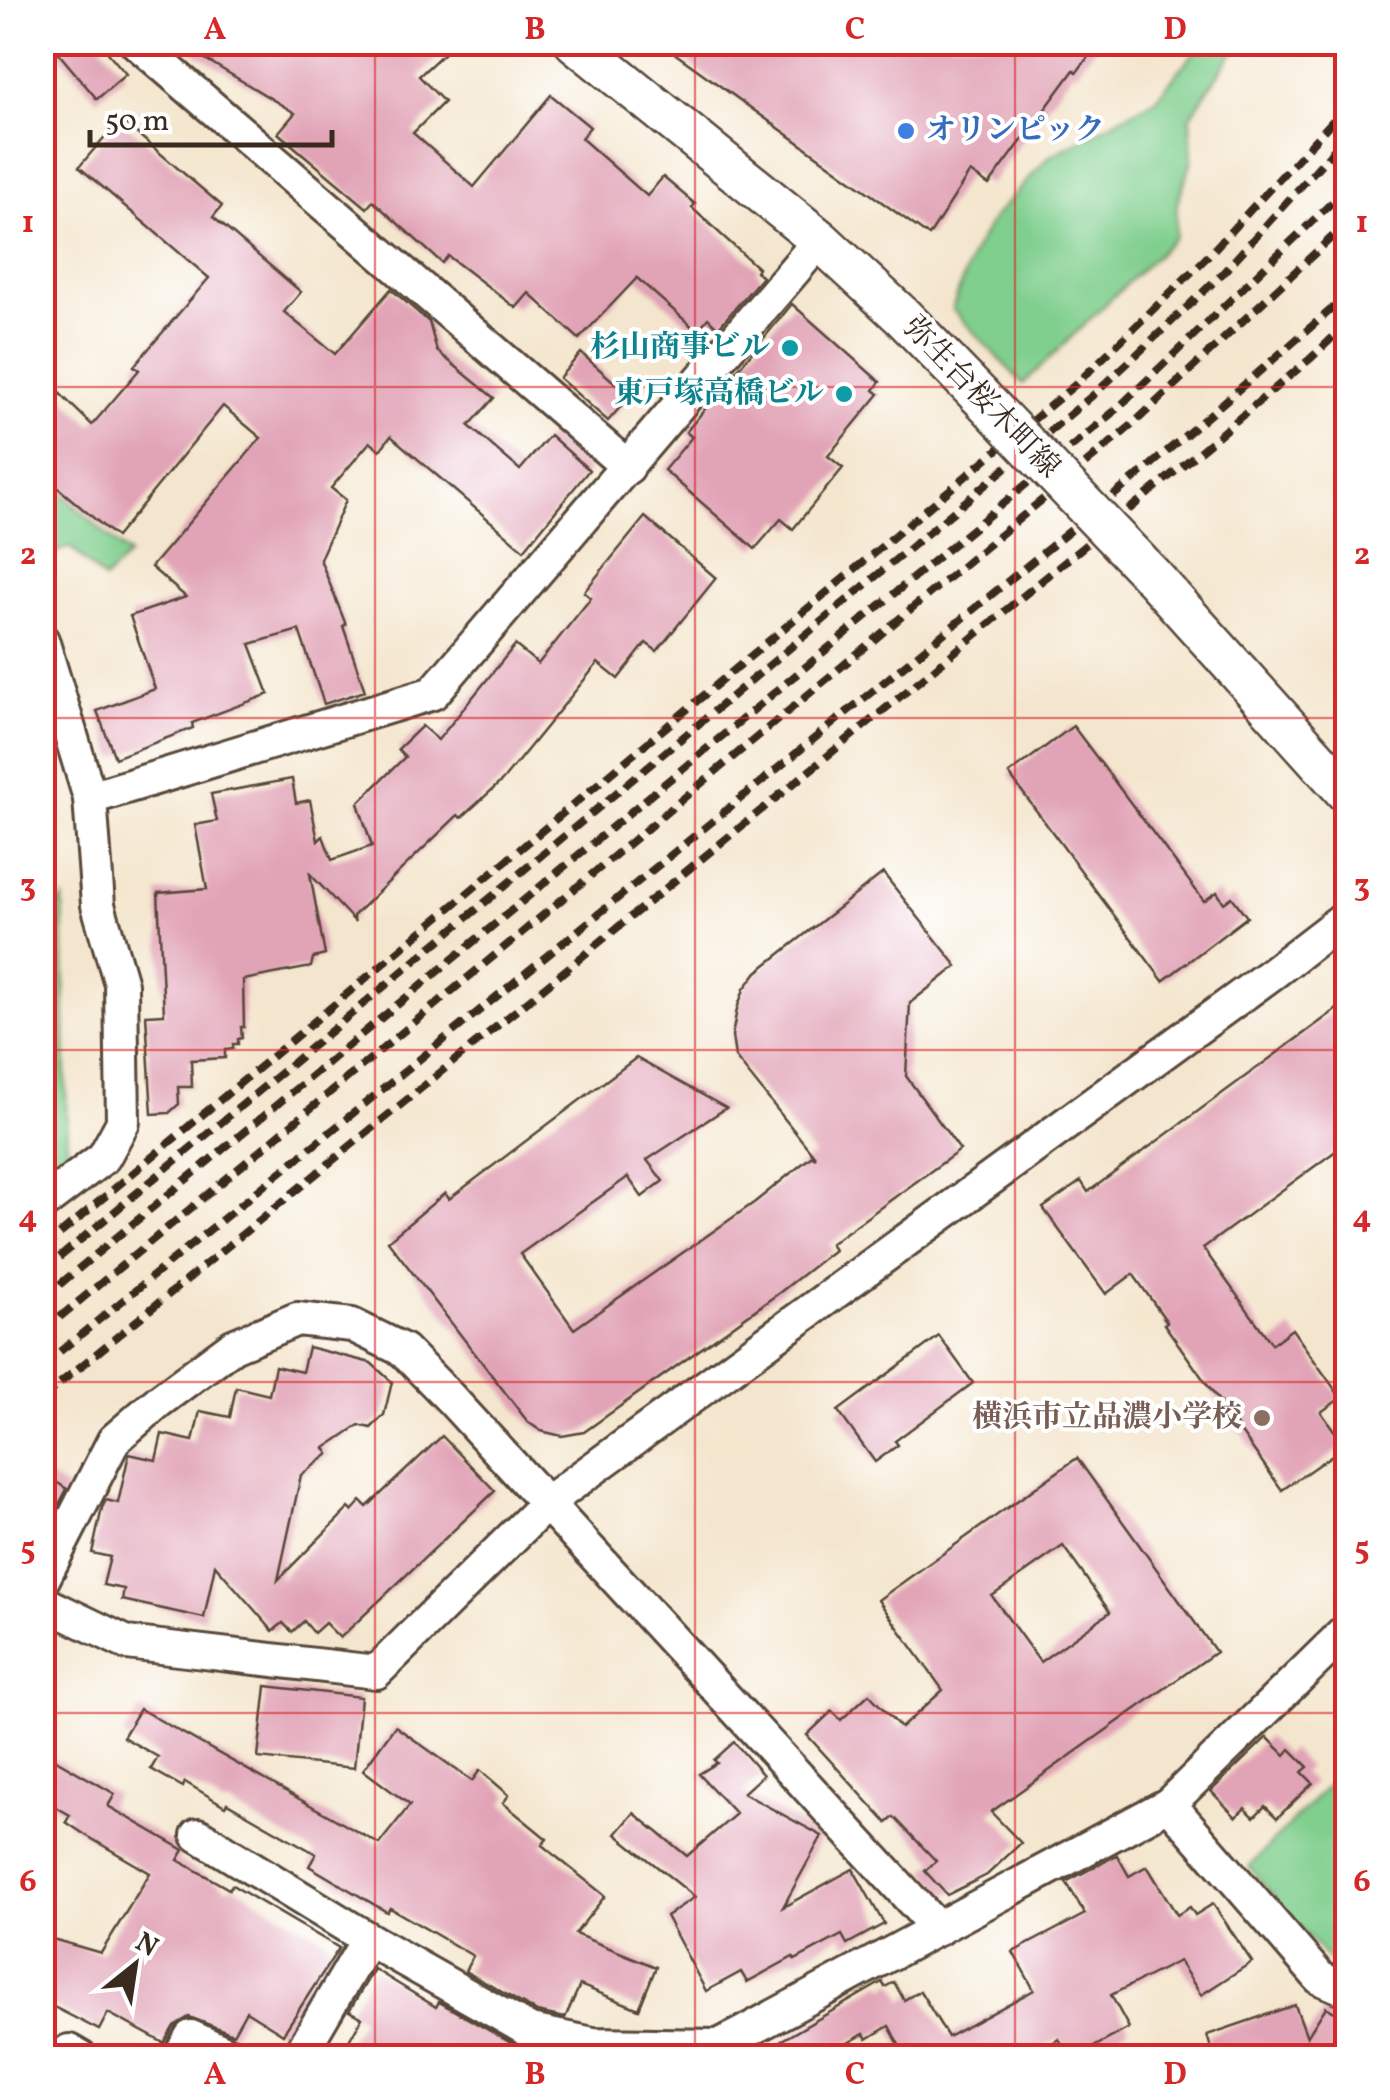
<svg xmlns="http://www.w3.org/2000/svg" width="1390" height="2100" font-family="Vollkorn,'Noto Serif JP',serif">
<style>
.green{fill:#80cf8e;stroke:#5e7c56;stroke-width:2.5}
.building{fill:#e1a3b6;fill-rule:evenodd}
.lines{fill:none;stroke-linecap:round;stroke-linejoin:round}
.minor-casing{stroke:#574638;stroke-width:38}
.major-casing{stroke:#574638;stroke-width:45}
.minor{stroke:#fff;stroke-width:32}
.major{stroke:#fff;stroke-width:40}
.rail{stroke:#3b2a1e;stroke-width:8;stroke-dasharray:15 8;stroke-linecap:butt}
.major-bridge-casing{stroke:#574638;stroke-width:45;stroke-linecap:butt}
.major-bridge{stroke:#fff;stroke-width:40}
.grid{fill:none;stroke:#d62828;stroke-width:2.5;stroke-opacity:0.55}
.shop-dot{fill:#3f7fe0;stroke:#fff;stroke-width:4}
.culture-dot{fill:#0f9aa8;stroke:#fff;stroke-width:4}
.education-dot{fill:#8d6e63;stroke:#fff;stroke-width:4}
.labels{text-anchor:middle;dominant-baseline:central;stroke-width:8;stroke-linejoin:round;paint-order:stroke}
.shop-label{font-size:30px;font-weight:bold;fill:#366cbe;stroke:#fff;text-anchor:start}
.culture-label{font-size:30px;font-weight:bold;fill:#0d838f;stroke:#fff;text-anchor:end}
.street-label{font-size:30px;fill:#3b2a1e;stroke:#fff}
.education-label{font-size:30px;font-weight:bold;fill:#785e54;stroke:#fff;text-anchor:end}
.neatline{fill:none;stroke:#d62828;stroke-width:4}
.grid-label{font-size:32px;text-anchor:middle;font-weight:bold;fill:#d62828}
</style>
<rect width="100%" height="100%" fill="#fff"/>
<filter id="ink" filterUnits="userSpaceOnUse"><feTurbulence type="fractalNoise" baseFrequency=".01" numOctaves="2"/><feDisplacementMap in="SourceGraphic" scale="20" xChannelSelector="R" yChannelSelector="G"/><feConvolveMatrix kernelMatrix="1 2 1 2 8 2 1 2 1" color-interpolation-filters="sRGB"/></filter>
<filter id="wash" filterUnits="userSpaceOnUse"><feTurbulence type="fractalNoise" baseFrequency=".0048" numOctaves="4" result="noise"/><feDisplacementMap in="SourceGraphic" scale="40" xChannelSelector="R" yChannelSelector="G"/><feGaussianBlur stdDeviation="2.25" result="paint"/><feColorMatrix in="noise" values="0 0 0 0 0 0 0 0 0 0 0 0 0 0 0 0 0 1.4 0 .05"/><feComposite in="paint" operator="in"/></filter>
<g filter="url(#wash)">
<rect width="100%" height="100%" fill="#f4e6ce"/>
<!-- green -->
<g class="green">
<path d="M1202 43H1239L1190 117 1192 160 1177 203 1175 237 1023 384 952 309 973 252 993 218 1049 157 1156 99Z"/>
<path d="M48 482 129 555 104 580 70 546 52 554 43 528V486Z"/>
<path d="M63 899 67 1150 43 1168V923Z"/>
<path d="M1347 1765V1973L1330 1962 1249 1867Z"/>
</g>
<g id="blocks">
<!-- building -->
<g class="building">
<path d="M49 42H99L126 74 97 99Z"/>
<path d="M177 42H303L317 51 325 42H456L419 76 444 102 413 133 474 187 551 95 590 127 581 138 647 196 663 177 695 204 692 208 758 268 756 271 762 277 718 328 708 318 697 331 637 278 579 339 529 293 516 308 448 256 442 263 373 201 367 208 278 133 295 113Z"/>
<path d="M659 42H1099L1077 72 1074 70 989 185 970 172 929 236Z"/>
<path d="M120 119 222 206 213 217 301 292 284 312 335 354 391 289 429 322 437 351 494 398 469 426 520 470 550 435 589 470 524 550 391 436 380 450 370 442 331 488 346 500 320 559 346 625 343 626 365 691 324 704 299 630 250 644 269 694 192 723 193 728 115 758 97 711 155 689 130 616 186 597 151 567 261 438 223 406 116 537 44 476 50 468 42 462V376L92 425 139 370 134 366 209 278 79 167Z"/>
<path d="M792 304 880 382 874 390 879 394 828 456 843 468 793 529 781 519 755 549 664 470 692 437 686 432Z"/>
<path d="M581 353 630 396 608 421 559 378Z"/>
<path d="M645 517 716 578 657 651 646 643 618 679 598 663 502 781 461 818 458 815 353 916 355 922 310 874 325 955 313 958 311 967 243 980 244 1027H241L242 1038 238 1039V1044H233V1049L225 1050V1058L191 1060 192 1087H178L179 1104 169 1113 152 1114 146 1015 164 1014 158 893 207 889 195 825 217 821 211 794 292 779 296 803 310 800 318 841 323 836 332 860 372 846 358 803 405 757 398 749 422 726 438 740 515 645 538 664 591 598 584 592Z"/>
<path d="M1073 726 1204 901 1217 892 1224 903 1232 897 1247 917 1163 981 1009 774Z"/>
<path d="M883 873 957 966 910 1003 906 1076 960 1150 830 1244 834 1250 779 1293 584 1432 562 1436 541 1431 528 1422 388 1241 445 1193 449 1199 636 1058 726 1108 647 1160 663 1181 642 1197 628 1177 520 1254 574 1329 755 1202 812 1156 816 1158 735 1057 732 1036 737 1009 744 989 757 972Z"/>
<path d="M1348 1001V1142L1203 1248 1272 1344 1292 1329 1341 1398 1321 1412 1345 1446 1282 1490 1164 1324 1167 1322 1133 1274 1106 1294 1043 1208 1081 1181 1088 1192Z"/>
<path d="M939 1336 973 1383 895 1441 898 1445 875 1462 838 1411Z"/>
<path d="M308 1347 371 1363 392 1382 384 1415 371 1428 359 1425 325 1448 329 1454 301 1475 278 1580 349 1508 352 1511 361 1501 367 1507 442 1436 495 1491 340 1638 325 1623 314 1633 304 1621 292 1632 283 1623 273 1631 215 1565 204 1618 122 1600 124 1589 103 1585 110 1557 92 1553 102 1508 106 1500 118 1503 129 1454 156 1460 162 1434 193 1441 200 1411 230 1417 236 1387 269 1395 275 1366 302 1372Z"/>
<path d="M1077 1458 1216 1652 991 1812 1021 1843 987 1875 947 1895 925 1871 936 1861 894 1817 887 1823 807 1735 832 1711 841 1720 869 1694 901 1728 943 1690 878 1600ZM1063 1546 1110 1612 1040 1662 992 1596Z"/>
<path d="M42 1473 67 1489 42 1536Z"/>
<path d="M266 1686 361 1697 354 1768 258 1758Z"/>
<path d="M140 1709 379 1844 410 1805 363 1770 395 1726 472 1781 480 1770 509 1795 503 1803 547 1839 542 1845 605 1896 575 1934 656 1967 639 2009 580 1985 565 2018 537 2012 465 1971 473 1956 390 1908 387 1912 309 1866 316 1854 227 1803 225 1806 185 1782 183 1787 151 1769 158 1757 123 1737Z"/>
<path d="M1267 1737 1285 1755 1290 1749 1308 1767 1302 1772 1313 1783 1277 1818 1265 1806 1254 1817 1245 1808 1236 1817 1211 1791Z"/>
<path d="M734 1742 763 1775 743 1793 822 1836 783 1907 853 1869 884 1924 847 1944 842 1935 795 1960 793 1957 747 1982 741 1972 706 1991 666 1916 695 1897 616 1834 634 1813 687 1856 736 1814 699 1774 717 1763 714 1760Z"/>
<path d="M42 1752 115 1794 108 1806 184 1850 178 1860 229 1889 232 1885 339 1948 283 2034 246 2011 233 2034 189 2017 174 2026 164 2043 108 2013 99 2030 42 2001V1936L101 1953 150 1873 87 1836 66 1822 70 1815 42 1799Z"/>
<path d="M1117 1855 1129 1876 1147 1866 1177 1915 1190 1907 1195 1915 1213 1904 1252 1962 1201 1995 1179 1961 1111 1995 1129 2028 1073 2058H1069L1059 2039 1025 2058H906L889 2026 867 2039 864 2034 821 2058H751L882 1982 885 1987 894 1982 904 2000 920 1991 948 2037 1034 1990 1013 1952 1085 1914 1066 1882Z"/>
<path d="M374 1969 436 2007 439 2002 520 2048 547 2055 546 2058H339L362 2018 349 2011Z"/>
<path d="M1295 2005 1307 2037 1326 2007 1348 2020V2058H1214L1207 2035Z"/>
</g>
</g>
</g>
<g filter="url(#ink)">
<use href="#blocks" fill-opacity="0" stroke="#574638" stroke-width="2.5"/>
<g class="lines">
<defs>
<g id="minor">
<path d="M136 42 628 467"/>
<path d="M42 640 90 798 98 905 121 984 123 1122 104 1157 42 1204"/>
<path d="M90 798 433 693 820 240"/>
<path d="M42 1581 114 1440 159 1401 233 1346 297 1319 352 1325 403 1350 451 1399 938 1929"/>
<path d="M42 1602 127 1643 376 1672 549 1501 1274 972 1348 915"/>
<path d="M1169 1804 1320 1978 1348 1990"/>
<path d="M198 1835 368 1939 530 2031 593 2044 719 2046"/>
<path d="M69 2051 81 2058"/>
<path d="M179 2058 191 2037 237 2058"/>
<path d="M298 2058 368 1939"/>
<path d="M723 2058 719 2046 1169 1804 1348 1629"/>
</g>
<g id="major">
<path d="M575 42 820 240 903 317 979 395"/>
<path d="M1153 577 1348 794"/>
</g>
</defs>
<!-- minor casing -->
<use href="#minor" class="minor-casing"/>
<!-- major casing -->
<use href="#major" class="major-casing"/>
<!-- minor -->
<use href="#minor" class="minor"/>
<!-- major -->
<use href="#major" class="major"/>
<!-- rail -->
<g class="rail">
<path d="M42 1249 1076 384 1205 259 1348 104"/>
<path d="M42 1272 1099 390 1221 275 1348 134"/>
<path d="M42 1299 1117 409 1348 187"/>
<path d="M42 1332 1132 425 1348 222"/>
<path d="M42 1366 1151 465 1348 295"/>
<path d="M42 1398 1165 480 1310 359 1348 323"/>
</g>
<defs>
<path id="major-bridge" d="M979 395 1153 577"/>
</defs>
<!-- major-bridge casing -->
<use href="#major-bridge" class="major-bridge-casing"/>
<!-- major-bridge -->
<use href="#major-bridge" class="major-bridge"/>
</g>
</g>
<!-- grid -->
<path class="grid" d="M375 42V2058M695 42V2058M1015 42V2058M42 387H1348M42 718H1348M42 1050H1348M42 1382H1348M42 1713H1348"/>
<!-- markers -->
<circle class="shop-dot" cx="906" cy="131" r="10"/>
<g class="culture-dot">
<circle cx="790" cy="348" r="10"/>
<circle cx="844" cy="394" r="10"/>
</g>
<circle class="education-dot" cx="1262" cy="1418" r="10"/>
<g class="labels">
<!-- shop labels -->
<g class="shop-label">
<text x="926" y="131">オリンピック</text>
</g>
<!-- culture labels -->
<g class="culture-label">
<text x="770" y="348">杉山商事ビル</text>
<text x="824" y="394">東戸塚高橋ビル</text>
</g>
<!-- street labels -->
<g class="street-label">
<text transform="translate(981 398) rotate(46)">弥生台桜木町線</text>
</g>
<!-- education labels -->
<g class="education-label">
<text x="1242" y="1418">横浜市立品濃小学校</text>
</g>
</g>
<!-- margin -->
<rect width="1390" height="2100" fill="none" stroke="#fff" stroke-width="110"/>
<!-- north arrow -->
<g transform="translate(135 1965) rotate(30)" stroke="#ffffff" stroke-width="8" paint-order="stroke">
<path d="M0-8L18 38L0 25L-18 38Z" fill="#3b2a1e"/>
<text y="-15" font-size="28" font-weight="bold" text-anchor="middle" fill="#3b2a1e">N</text>
</g>
<!-- scale -->
<path d="M90 130v15h242v-15" fill="none" stroke="#3b2a1e" stroke-width="5"/>
<text x="105" y="130" font-size="30" fill="#3b2a1e" stroke="#ffffff" stroke-width="8" paint-order="stroke">50 m</text>
<rect x="55" y="55" width="1280" height="1990" class="neatline"/>
<g class="grid-label">
<text x="215" y="39">A</text>
<text x="535" y="39">B</text>
<text x="855" y="39">C</text>
<text x="1175" y="39">D</text>
<text x="28" y="232">1</text>
<text x="1362" y="232">1</text>
<text x="28" y="564">2</text>
<text x="1362" y="564">2</text>
<text x="28" y="896">3</text>
<text x="1362" y="896">3</text>
<text x="28" y="1227">4</text>
<text x="1362" y="1227">4</text>
<text x="28" y="1559">5</text>
<text x="1362" y="1559">5</text>
<text x="28" y="1891">6</text>
<text x="1362" y="1891">6</text>
<text x="215" y="2084">A</text>
<text x="535" y="2084">B</text>
<text x="855" y="2084">C</text>
<text x="1175" y="2084">D</text>
</g>
</svg>
